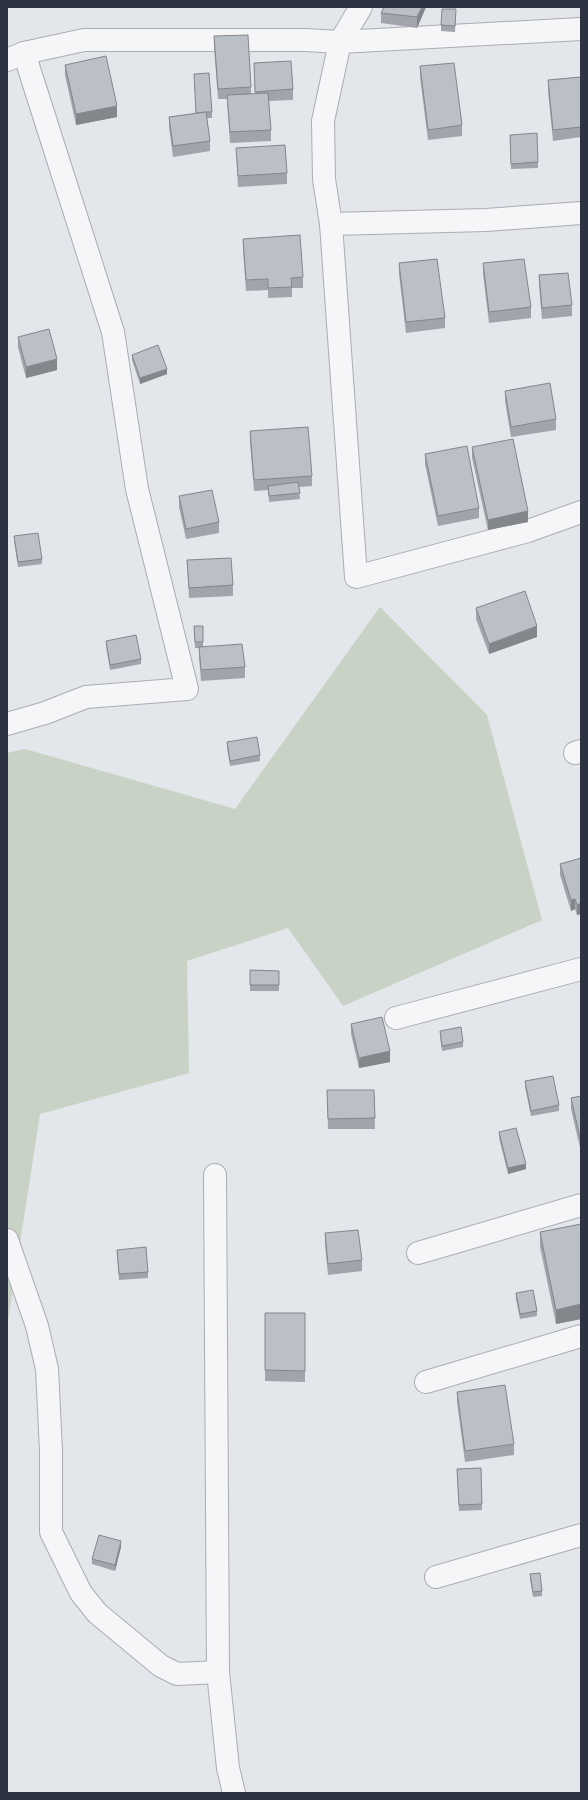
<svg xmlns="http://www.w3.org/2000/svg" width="588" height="1800" font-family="Rubik,sans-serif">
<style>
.green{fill:#c8d3c5}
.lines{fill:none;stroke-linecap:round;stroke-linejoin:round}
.minor-casing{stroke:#a9adb4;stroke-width:24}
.minor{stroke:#f6f6f8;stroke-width:22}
.wall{fill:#a1a4aa}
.shaded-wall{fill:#83868b}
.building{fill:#bbbfc6;stroke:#83868b}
</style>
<rect width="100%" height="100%" fill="#e3e6ea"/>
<!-- green -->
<path class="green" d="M380 607 487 715 542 920 343 1006 288 928 187 961 189 1073 40 1114 7 1327V753L25 749 235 809Z"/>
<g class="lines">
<defs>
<g id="minor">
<path d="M361 7 340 42 323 121 324 179 331 224 356 577 528 531 581 512"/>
<path d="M7 60 24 53 84 40H305L340 42 581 29"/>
<path d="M331 224 486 220 581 213"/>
<path d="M7 724 45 713 86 697 187 689 137 489 113 332 24 53"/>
<path d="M575 753 581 751"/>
<path d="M396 1018 581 969"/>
<path d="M215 1175 218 1672 228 1768 234 1793"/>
<path d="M7 1240 37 1326 47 1369 51 1451V1532L81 1593 97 1613 161 1666 177 1674 218 1672"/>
<path d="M418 1253 581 1205"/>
<path d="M426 1382 581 1336"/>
<path d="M436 1577 581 1535"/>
</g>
</defs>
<!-- minor casing -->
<use href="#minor" class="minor-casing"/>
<!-- minor -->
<use href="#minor" class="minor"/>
</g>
<!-- wall -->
<g class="wall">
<path d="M384 7H426L417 28 381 23V13Z"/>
<path d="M456 14 455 32 441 31V25Z"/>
<path d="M214 36 251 87V94H255L254 63 293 89V100L269 101 271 130V141L230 143 227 99H218L214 47Z"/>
<path d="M65 65 117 117 76 125 65 75Z"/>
<path d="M420 66 462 125V136L428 140 420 77Z"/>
<path d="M194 74 212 112V118H207L210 141V151L173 157 169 127V117L196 113Z"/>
<path d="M581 77V137L553 141 548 91V80Z"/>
<path d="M510 140 538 162V168L511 169Z"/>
<path d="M236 148 287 173V184L238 187Z"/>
<path d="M243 239 303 277V288H292V297L268 298V290L246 291 243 249Z"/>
<path d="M399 263 445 318V328L406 333 399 274Z"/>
<path d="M483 263 531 307V318L489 323 483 274Z"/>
<path d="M539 275 572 305V316L542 319 539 286Z"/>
<path d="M18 337 57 370 26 378 18 347Z"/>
<path d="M132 355 167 374 140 384 132 360Z"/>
<path d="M505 391 556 419V430L511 437 505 401Z"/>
<path d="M250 431 312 476V486L299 487 300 499 269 502 268 490 254 491 250 442Z"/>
<path d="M472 447 528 522 488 530 472 458Z"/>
<path d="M425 454 479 508V518L438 526 425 464Z"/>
<path d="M179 496 219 522V533L186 539 179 507Z"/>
<path d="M14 536 42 559V564L18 567 14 541Z"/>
<path d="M187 560 233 585V596L189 598Z"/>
<path d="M476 608 537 637 489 654 476 619Z"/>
<path d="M194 626H203V647L245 667V678L201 681 199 657V648H195Z"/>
<path d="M106 641 141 659V664L110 670 106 646Z"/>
<path d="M227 742 260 755V761L230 766 227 748Z"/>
<path d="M581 858V914L577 915 575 909 571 911 560 875V864Z"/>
<path d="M250 970 279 971V991H250Z"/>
<path d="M351 1024 390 1062 359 1068 351 1034Z"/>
<path d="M440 1031 463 1042V1047L442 1051 440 1036Z"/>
<path d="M525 1081 559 1105V1111L531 1116 525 1087Z"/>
<path d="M327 1090H374L375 1129H328Z"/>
<path d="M581 1096V1152L571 1109V1098Z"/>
<path d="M499 1132 526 1169 508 1174 499 1138Z"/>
<path d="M581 1224V1319L556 1324 540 1247V1232Z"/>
<path d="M325 1233 362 1260V1271L328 1275 325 1244Z"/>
<path d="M117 1250 148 1272V1278L119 1280Z"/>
<path d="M516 1293 537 1311V1316L520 1319 516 1299Z"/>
<path d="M265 1313H305V1382L265 1381Z"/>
<path d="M457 1392 514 1444V1455L465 1462 457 1402Z"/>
<path d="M481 1468 482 1510 459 1511 457 1469Z"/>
<path d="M121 1547 115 1571 92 1564V1559Z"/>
<path d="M530 1574 542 1591V1596L533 1597 530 1579Z"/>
</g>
<!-- shaded-wall -->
<g class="shaded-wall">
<path d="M422 7H426L417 28V17Z"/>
<path d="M117 106V117L76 125V114Z"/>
<path d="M57 359V370L26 378V367Z"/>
<path d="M167 369V374L140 384V378Z"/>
<path d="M528 511V522L488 530V520Z"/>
<path d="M537 626V637L489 654V644Z"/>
<path d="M575 899V909L571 911V900Z"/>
<path d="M581 903V914L577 915V905Z"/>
<path d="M390 1051V1062L359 1068V1058Z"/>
<path d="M526 1164V1169L508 1174V1168Z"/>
<path d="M581 1304V1319L556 1324V1310Z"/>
<path d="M121 1541V1547L115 1571V1565Z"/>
</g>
<!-- building -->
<g class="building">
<path d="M384 7H422L417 17 381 13Z"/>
<path d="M442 9H456L455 26 441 25Z"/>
<path d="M248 35 251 87 218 89 214 36Z"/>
<path d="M106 56 117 106 76 114 65 65Z"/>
<path d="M291 61 293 89 255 92 254 63Z"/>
<path d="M454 63 462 125 428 130 420 66Z"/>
<path d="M209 73 212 112H206L196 113 194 74Z"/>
<path d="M581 77V127L553 130 548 80Z"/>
<path d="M268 93 271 130 230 132 227 95Z"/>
<path d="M206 112 210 141 173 146 169 117Z"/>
<path d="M537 133 538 162 511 164 510 135Z"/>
<path d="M285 145 287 173 238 176 236 148Z"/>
<path d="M300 235 303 277 291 278 292 287 268 288V279L246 280 243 239Z"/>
<path d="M437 259 445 318 406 322 399 263Z"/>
<path d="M524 259 531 307 489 312 483 263Z"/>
<path d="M568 273 572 305 542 308 539 275Z"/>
<path d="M49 329 57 359 26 367 18 337Z"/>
<path d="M158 345 167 369 140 378 132 355Z"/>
<path d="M550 383 556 419 511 427 505 391Z"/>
<path d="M308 427 312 476 254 480 250 431Z"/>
<path d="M513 439 528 511 488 520 472 447Z"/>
<path d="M467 446 479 508 438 516 425 454Z"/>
<path d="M298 482 300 493 269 496 268 486Z"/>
<path d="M212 490 219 522 186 529 179 496Z"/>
<path d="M38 533 42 559 18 562 14 536Z"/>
<path d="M231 558 233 585 189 588 187 560Z"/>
<path d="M525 591 537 626 489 644 476 608Z"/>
<path d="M194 626H203V642H195Z"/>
<path d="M136 635 141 659 110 665 106 641Z"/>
<path d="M242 644 245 667 201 670 199 647Z"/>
<path d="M257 737 260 755 230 761 227 742Z"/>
<path d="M581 858V903L577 905 575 899 571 900 560 864Z"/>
<path d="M250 970 279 971V985H250Z"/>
<path d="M382 1017 390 1051 359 1058 351 1024Z"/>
<path d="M461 1027 463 1042 442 1046 440 1031Z"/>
<path d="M553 1076 559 1105 531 1111 525 1081Z"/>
<path d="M327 1090H374L375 1118 328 1119Z"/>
<path d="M581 1096V1142L571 1098Z"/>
<path d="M516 1128 526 1164 508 1168 499 1132Z"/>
<path d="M581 1224V1304L556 1310 540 1232Z"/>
<path d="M358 1230 362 1260 328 1264 325 1233Z"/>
<path d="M146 1247 148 1272 119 1274 117 1250Z"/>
<path d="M533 1290 537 1311 520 1314 516 1293Z"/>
<path d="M265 1313H305V1371L265 1370Z"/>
<path d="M505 1385 514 1444 465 1451 457 1392Z"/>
<path d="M481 1468 482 1504 459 1505 457 1469Z"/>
<path d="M99 1535 121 1541 115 1565 92 1559Z"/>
<path d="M540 1573 542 1591 533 1592 530 1574Z"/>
</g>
<!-- border -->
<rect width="588" height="1800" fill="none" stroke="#2d3340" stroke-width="16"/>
</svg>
